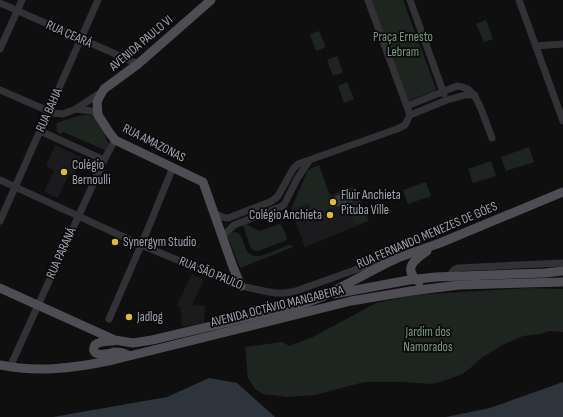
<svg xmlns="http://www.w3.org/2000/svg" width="563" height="417" font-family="'Sofia Sans Condensed',sans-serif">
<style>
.built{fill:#1b1b1d}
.green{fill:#1e241f}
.water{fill:#2e343b}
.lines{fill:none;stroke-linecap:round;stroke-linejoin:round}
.minor{stroke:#323236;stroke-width:7}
.major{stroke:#4d4d53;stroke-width:9}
.poi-dot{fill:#ddbb3a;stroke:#0a0a0b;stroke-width:1.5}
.labels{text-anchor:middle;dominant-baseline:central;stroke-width:3.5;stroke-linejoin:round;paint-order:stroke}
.street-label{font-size:13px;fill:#a1a4af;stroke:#0a0a0b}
.park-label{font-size:13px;fill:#7a9980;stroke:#0a0a0b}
.poi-label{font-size:13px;fill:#a1a4af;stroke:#0a0a0b;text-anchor:start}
</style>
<rect width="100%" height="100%" fill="#0f0f10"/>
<!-- built -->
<g class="built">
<path d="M55 145 81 157 73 176 69 174 58 198 44 192 54 170 46 166Z"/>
<path d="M355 186 369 221 305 247 291 209Z"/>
<path d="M192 274 204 279 192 305 205 306 204 323 189 326H182L180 307 177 305Z"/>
</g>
<!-- green -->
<g class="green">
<path d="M369 0H403L436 89 434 91 408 101Z"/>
<path d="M486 20 493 39 484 42 476 24Z"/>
<path d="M319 31 326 47 316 51 310 34Z"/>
<path d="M337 56 343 73 333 76 327 60Z"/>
<path d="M347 82 354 99 344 103 338 86Z"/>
<path d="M85 115C88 115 90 115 92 116 99 119 107 139 109 146L106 152 105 150 63 132 60 134C56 131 56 128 57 123L78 116Z"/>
<path d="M529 147 534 162 506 171 501 157Z"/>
<path d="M491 161 496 176 473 183 468 169Z"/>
<path d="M319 165 334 207 314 215 309 203 291 209 308 170Z"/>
<path d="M426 182 431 196 408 204 403 190Z"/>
<path d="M360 200 367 221 355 225 348 204Z"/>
<path d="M244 223 259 231 280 224 282 226 287 238 285 241 258 251 253 250 250 246 243 225Z"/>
<path d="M234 232C246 232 241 254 255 256 263 257 280 248 288 245H291L293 247 240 268 228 237 231 233Z"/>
<path d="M527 288 563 289V332L549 331 540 334 523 336 502 345 480 359 474 365 463 374 443 381 431 384 403 382H364L315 395 288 397 263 394 255 389 248 378 245 347 283 342 289 346 313 337 376 303 413 295Z"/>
</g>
<!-- water -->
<g class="water">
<path d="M354 189 358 200 337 207 333 197Z"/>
<path d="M209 378 237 383 275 417H53L167 397Z"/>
<path d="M563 382V417H446L490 408Z"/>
</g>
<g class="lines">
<!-- minor -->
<g class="minor">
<path d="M368 0 410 115"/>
<path d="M410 0 444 94"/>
<path d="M519 0 563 121"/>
<path d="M0 3 138 64"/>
<path d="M536 46 563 44"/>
<path d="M0 49 22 0"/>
<path d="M0 90 53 113 63 114 76 109 92 111 98 115"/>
<path d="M407 106 457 86C473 87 478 101 483 114 486 122 489 130 492 138"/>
<path d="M76 109 103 91"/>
<path d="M40 131 104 160"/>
<path d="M0 180 141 245 241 286 264 291 275 293H285L296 291 377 262H380L385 264"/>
<path d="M214 213 222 217 228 218 270 202 276 198 278 196 293 169 298 164 397 129 405 125 410 115 447 100 465 95H475"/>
<path d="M0 221 98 0"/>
<path d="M223 239 226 233 234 225 280 207 284 205 297 179 309 161"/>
<path d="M449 276 454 270 458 268 563 263"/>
<path d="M109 319 145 236 173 167"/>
<path d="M10 367 104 160 115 140"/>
</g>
<!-- major -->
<g class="major">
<path d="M211 0 138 64 104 89 101 94 97 102 98 115 109 132 115 140 203 182 233 267 241 286"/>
<path d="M419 282C402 269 414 260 427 251"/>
<path d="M0 288 115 340 133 343 152 340 301 305 324 296 385 264 400 257 440 243 563 192"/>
<path d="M334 294 409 280 436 277 545 273 563 271"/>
<path d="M113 341C108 341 99 341 95 345 94 347 93 349 94 351 97 357 110 353 115 352 120 352 124 353 128 355"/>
<path d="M0 365C38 373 75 368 113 360L351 301 411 291 459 285 563 282"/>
</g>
</g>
<!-- markers -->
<g class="poi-dot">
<circle cx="64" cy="172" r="4"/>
<circle cx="333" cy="202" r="4"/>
<circle cx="330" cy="215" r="4"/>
<circle cx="115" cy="242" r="4"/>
<circle cx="129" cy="317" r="4"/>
</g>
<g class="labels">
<!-- street labels -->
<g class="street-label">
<text transform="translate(69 34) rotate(24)">RUA CEARÁ</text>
<text transform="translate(141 43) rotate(-40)">AVENIDA PAULO VI</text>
<text transform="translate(49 110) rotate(-66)">RUA BAHIA</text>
<text transform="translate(154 143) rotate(27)">RUA AMAZONAS</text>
<text transform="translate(427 235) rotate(-23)">RUA FERNANDO MENEZES DE GÓES</text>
<text transform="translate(61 253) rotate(-66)">RUA PARANÁ</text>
<text transform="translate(211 273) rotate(22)">RUA SÃO PAULO</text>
<text transform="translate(277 306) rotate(-14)">AVENIDA OCTÁVIO MANGABEIRA</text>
</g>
<!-- park labels -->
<g class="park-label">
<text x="403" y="37">Praça Ernesto<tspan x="403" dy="15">Lebram</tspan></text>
<text x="428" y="332">Jardim dos<tspan x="428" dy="15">Namorados</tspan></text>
</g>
<!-- poi labels -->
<g class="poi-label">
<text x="72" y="165">Colégio<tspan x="72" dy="15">Bernoulli</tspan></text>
<text x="341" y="195">Fluir Anchieta<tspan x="341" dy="15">Pituba Ville</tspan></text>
<text x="322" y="215" text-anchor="end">Colégio Anchieta</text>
<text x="123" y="242">Synergym Studio</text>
<text x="137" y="317">Jadlog</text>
</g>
</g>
</svg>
